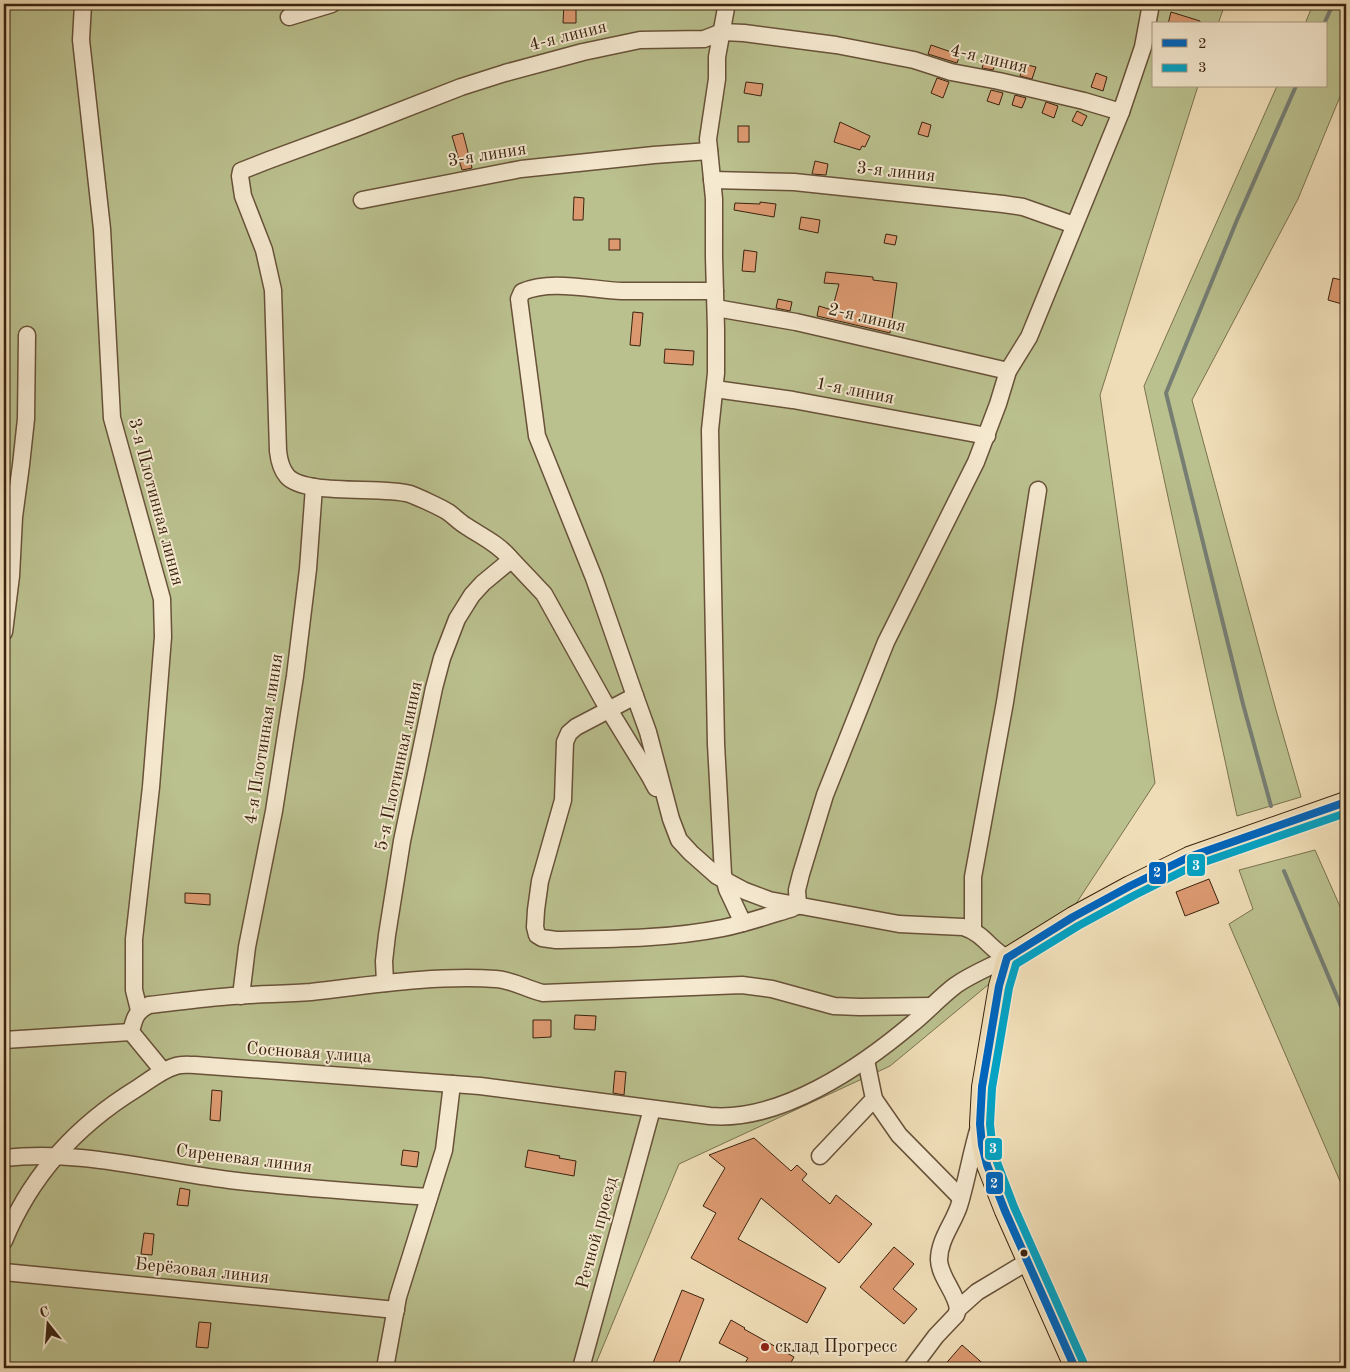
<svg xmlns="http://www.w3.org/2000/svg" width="1350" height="1372" font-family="'Old Standard TT',serif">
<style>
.green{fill:#bac08e;stroke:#7a724e}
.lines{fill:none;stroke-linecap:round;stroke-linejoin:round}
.stream{stroke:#767e74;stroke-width:4}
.building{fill:#dc9970;stroke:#3b230f}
.minor-casing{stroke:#685239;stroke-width:19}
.major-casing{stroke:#3b230f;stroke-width:22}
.minor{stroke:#f5e9d0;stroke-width:16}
.major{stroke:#efddb7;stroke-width:20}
.bus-1-casing{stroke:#f5e9d0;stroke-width:11}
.bus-2-casing{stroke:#f5e9d0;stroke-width:11}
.bus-1{stroke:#0065bd;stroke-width:8}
.bus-2{stroke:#03a2c4;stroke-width:8}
.bus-dot{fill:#3b230f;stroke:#f5e9d0;stroke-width:2}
.poi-dot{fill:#8f2418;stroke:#f5e9d0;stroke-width:2}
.labels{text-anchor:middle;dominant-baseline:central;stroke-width:4;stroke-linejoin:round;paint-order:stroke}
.street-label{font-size:18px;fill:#3b230f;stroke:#f5e9d0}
.poi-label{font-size:18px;fill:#3b230f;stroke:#f5e9d0;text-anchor:start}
.line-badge{stroke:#f5e9d0;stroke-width:2}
.badge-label{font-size:14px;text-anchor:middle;font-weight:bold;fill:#fff}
</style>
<rect width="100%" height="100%" fill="#efddb7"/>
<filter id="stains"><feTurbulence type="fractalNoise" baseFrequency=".004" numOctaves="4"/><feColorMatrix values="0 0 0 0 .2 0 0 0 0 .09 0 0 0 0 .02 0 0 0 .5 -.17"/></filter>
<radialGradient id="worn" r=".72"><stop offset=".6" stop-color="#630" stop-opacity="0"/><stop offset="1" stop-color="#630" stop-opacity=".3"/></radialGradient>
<!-- green -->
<g class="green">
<path d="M4 4H1225L1218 24H1154V86H1198L1100 395 1155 783 1064 922 890 1066 679 1164 594 1368H4Z"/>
<path d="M1313 4H1346V82L1298 199 1192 400 1276 710 1301 797 1237 816 1144 386 1277 86H1326V24H1305Z"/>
<path d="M1315 850 1346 920V1195L1229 924 1253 909 1239 870Z"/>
</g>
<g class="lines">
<!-- stream -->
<g class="stream">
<path d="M1324 24 1333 4"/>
<path d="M1271 806 1243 704 1166 393 1237 220 1296 86"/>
<path d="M1284 871 1346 1018"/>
</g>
</g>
<!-- building -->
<g class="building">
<path d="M564 4H576V23H563Z"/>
<path d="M1171 12 1200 21V24H1168Z"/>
<path d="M931 45 960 55 957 63 928 54Z"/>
<path d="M986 56 997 59 993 70 982 68Z"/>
<path d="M1023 64 1036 67 1032 79 1020 76Z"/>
<path d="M1096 73 1107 77 1103 91 1091 87Z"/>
<path d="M937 78 949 82 943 98 931 93Z"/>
<path d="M746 82 763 84 761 96 744 93Z"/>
<path d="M991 90 1003 93 999 105 987 101Z"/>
<path d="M1015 95 1026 98 1022 108 1012 105Z"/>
<path d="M1046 102 1058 106 1054 118 1042 113Z"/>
<path d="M1077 111 1087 116 1082 126 1072 121Z"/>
<path d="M840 122 870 136 865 147 862 146 860 150 834 142Z"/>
<path d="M922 122 931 125 928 137 918 134Z"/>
<rect x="738" y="126" width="11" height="16"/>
<path d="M463 133 472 168 462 170 452 136Z"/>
<path d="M815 161 828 164 826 175 812 174Z"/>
<path d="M574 197 584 198 583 220H573Z"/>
<path d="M760 202 776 204 774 217 734 210 735 203 760 204Z"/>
<path d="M801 217 820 220 818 233 799 229Z"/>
<path d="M886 234 897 236 895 245 884 243Z"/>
<rect x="609" y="239" width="11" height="11"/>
<path d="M744 250 757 252 755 272 742 271Z"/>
<path d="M826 272 873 277V280L897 283 890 333 817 316 819 306 832 310 839 284 824 283Z"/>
<path d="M1333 278 1346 281 1342 304 1328 300Z"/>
<path d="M778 299 792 302 790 311 776 308Z"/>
<path d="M633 312 643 313 640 346 630 345Z"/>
<path d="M665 349 694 351 693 365 664 363Z"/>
<path d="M1209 879 1219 903 1185 916 1176 892Z"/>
<path d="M185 893 210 894V905L185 903Z"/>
<path d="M575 1015 596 1016 595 1030 574 1029Z"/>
<path d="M533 1020H551V1037L533 1038Z"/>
<path d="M615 1071 626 1072 624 1095 613 1093Z"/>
<path d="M212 1090 222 1091 220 1121 210 1120Z"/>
<path d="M754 1138 791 1171 797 1165 807 1174 802 1180 830 1204 836 1195 872 1224 839 1263 761 1198 738 1239 826 1288 807 1323 691 1258 716 1213 703 1206 725 1168 709 1155Z"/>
<path d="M403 1150 419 1152 417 1167 401 1165Z"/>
<path d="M528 1150 560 1156 559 1158 576 1161 574 1176 525 1167Z"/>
<path d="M180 1188 190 1190 188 1206 177 1205Z"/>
<path d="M144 1233 154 1234 152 1255 141 1254Z"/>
<path d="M894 1247 914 1264 893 1289 917 1309 904 1324 860 1287Z"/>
<path d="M682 1290 704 1299 677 1368H651Z"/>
<path d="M731 1320 745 1328 744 1329 794 1357 788 1368H742L748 1358 719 1343Z"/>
<path d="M199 1322 211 1323 208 1348 196 1347Z"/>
<path d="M962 1345 988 1368H942Z"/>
</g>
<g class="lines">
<defs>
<g id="minor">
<path d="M83 4 81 40 102 229 112 418 162 599 163 637 151 787 134 939V990L139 1010"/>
<path d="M725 4 726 8 717 57V79L708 139 714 199V257L716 330V373L710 430 716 744 723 874 727 889 743 923"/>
<path d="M289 17 332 4"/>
<path d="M712 180 794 182 1003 204 1023 207 1074 225"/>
<path d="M362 200 521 169 654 155 709 151"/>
<path d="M715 291C684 291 653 291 622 291 592 290 551 279 522 292L519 299 537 436 594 578 635 696 648 732 671 819 679 840 691 853 717 876 745 891 769 900 899 924 963 927C985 934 989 949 1007 958"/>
<path d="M716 308 796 322 1008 371"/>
<path d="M715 389 793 400 987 436"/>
<path d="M509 557 544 594 603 700 649 775 656 788"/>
<path d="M4 632 11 576 14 517 21 465 26 419 27 335"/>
<path d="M635 696 576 727 569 733 565 742 563 800 540 881 536 910 535 927 537 935 542 938 556 940C612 939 668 939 723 928 747 923 770 915 793 908"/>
<path d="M798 906 797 890 801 874 825 795 886 642 976 462 998 404 1008 371 1029 337 1121 112 1143 47 1151 4"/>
<path d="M973 930V877L1005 702 1038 490"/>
<path d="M385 983 384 961 387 935 402 841 434 688 442 658 457 619 472 595 483 583 506 564 509 557C497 543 481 536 466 526 459 522 454 516 448 512 440 507 418 497 410 494 381 486 304 496 287 476 281 469 279 460 278 451L273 290 264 250 243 196 240 176 241 171 269 160 356 128 461 87 505 73 583 52 640 40 704 39 722 32 744 33 836 45 914 60 951 72 999 81 1084 101 1121 112"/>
<path d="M241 996 247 947 274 811 295 676 308 569 314 487"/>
<path d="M131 1032C134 1019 136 1011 149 1005 176 1002 204 998 232 996 258 994 285 994 311 992 372 985 434 975 496 979 513 980 526 989 543 993L742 985 772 989 834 1006 860 1007 932 1006"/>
<path d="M131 1032 163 1071"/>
<path d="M4 1040 131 1032"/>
<path d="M874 1099 899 1135 961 1198"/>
<path d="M820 1156 874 1099 866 1060"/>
<path d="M4 1158C80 1149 154 1171 229 1180 295 1188 362 1192 429 1197"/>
<path d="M4 1241C31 1175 76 1126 136 1089 149 1081 161 1070 176 1066 182 1064 189 1065 195 1065L480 1086 710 1116C781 1122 861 1067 913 1023 928 1011 941 996 956 985 972 974 990 967 1007 958"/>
<path d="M4 1272 396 1310"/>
<path d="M958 1309C956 1292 940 1278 939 1260 939 1240 953 1224 959 1206 967 1180 971 1153 979 1127"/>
<path d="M385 1368 398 1297 444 1150 452 1084"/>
<path d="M581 1368 652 1109"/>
<path d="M912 1368 936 1336 956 1315 958 1309 977 1292 1027 1262"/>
</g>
<path id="major" d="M1075 1368 1005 1211 987 1165 982 1145 980 1124 982 1087 999 986 1007 958 1073 917 1130 886 1189 857 1346 802"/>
</defs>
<!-- minor casing -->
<use href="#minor" class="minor-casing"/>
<!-- major casing -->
<use href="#major" class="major-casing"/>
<!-- minor -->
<use href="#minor" class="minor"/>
<!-- major -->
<use href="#major" class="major"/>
<defs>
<path id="bus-1" d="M1075 1368 1005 1211 987 1165 982 1145 980 1124 982 1087 999 986 1007 958 1073 917 1130 886 1189 857 1346 802"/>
<path id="bus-2" d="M1084 1364 1014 1207 997 1162 992 1143 990 1124 992 1088 1009 988 1016 964 1078 926 1135 895 1193 866 1346 813"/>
</defs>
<!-- bus-1 casing -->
<use href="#bus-1" class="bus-1-casing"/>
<!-- bus-2 casing -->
<use href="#bus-2" class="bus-2-casing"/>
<!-- bus-1 -->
<use href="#bus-1" class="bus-1"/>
<!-- bus-2 -->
<use href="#bus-2" class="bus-2"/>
</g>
<!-- markers -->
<circle class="bus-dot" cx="1024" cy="1253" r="4.5"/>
<circle class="poi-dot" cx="765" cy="1347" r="5"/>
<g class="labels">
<!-- street labels -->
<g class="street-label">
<text transform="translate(568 36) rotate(-14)">4-я линия</text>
<text transform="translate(989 59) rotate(13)">4-я линия</text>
<text transform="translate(487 155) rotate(-9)">3-я линия</text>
<text transform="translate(896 172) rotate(6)">3-я линия</text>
<text transform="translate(867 318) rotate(13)">2-я линия</text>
<text transform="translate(855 391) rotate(11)">1-я линия</text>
<text transform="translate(156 502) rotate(75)">3-я Плотинная линия</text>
<text transform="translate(264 739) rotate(-81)">4-я Плотинная линия</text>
<text transform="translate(399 766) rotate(-78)">5-я Плотинная линия</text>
<text transform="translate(309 1053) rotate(4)">Сосновая улица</text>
<text transform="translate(244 1159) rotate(7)">Сиреневая линия</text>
<text transform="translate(597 1233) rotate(-75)">Речной проезд</text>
<text transform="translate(202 1271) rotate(6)">Берёзовая линия</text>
</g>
<!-- poi labels -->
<g class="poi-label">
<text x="775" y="1347">склад Прогресс</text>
</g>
</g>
<g class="line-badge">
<rect x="1186" y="853" width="20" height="24" rx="5" fill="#03a2c4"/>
<rect x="1148" y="861" width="19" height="24" rx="5" fill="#0065bd"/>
<rect x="984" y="1137" width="19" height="24" rx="5" fill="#03a2c4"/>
<rect x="985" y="1171" width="19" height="24" rx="5" fill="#0065bd"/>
</g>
<g class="badge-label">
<text x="1196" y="870">3</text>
<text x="1157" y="877">2</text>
<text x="993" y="1153">3</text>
<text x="994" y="1188">2</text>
</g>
<!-- margin -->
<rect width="1350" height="1372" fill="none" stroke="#efddb7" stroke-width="20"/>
<rect x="5" y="5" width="1340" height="1362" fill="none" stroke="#3b230f" stroke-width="2.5"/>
<rect x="10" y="10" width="1330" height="1352" fill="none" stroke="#3b230f"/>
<!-- legend -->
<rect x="1152" y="22" width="175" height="65" fill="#f5e9d0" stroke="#ab9a83"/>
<rect x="1162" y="39" width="25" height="8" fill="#0065bd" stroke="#ab9a83"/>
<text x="1198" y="48" font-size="15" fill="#3b230f">2</text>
<rect x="1162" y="64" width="25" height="8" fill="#03a2c4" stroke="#ab9a83"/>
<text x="1198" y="72" font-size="15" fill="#3b230f">3</text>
<!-- north arrow -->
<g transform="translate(48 1324) rotate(343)" stroke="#f5e9d0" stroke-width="4" paint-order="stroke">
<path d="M0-4L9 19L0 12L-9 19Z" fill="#3b230f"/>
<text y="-8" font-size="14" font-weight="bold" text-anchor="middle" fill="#3b230f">С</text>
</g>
<rect width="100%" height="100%" filter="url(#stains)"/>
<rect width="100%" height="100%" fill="url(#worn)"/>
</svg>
